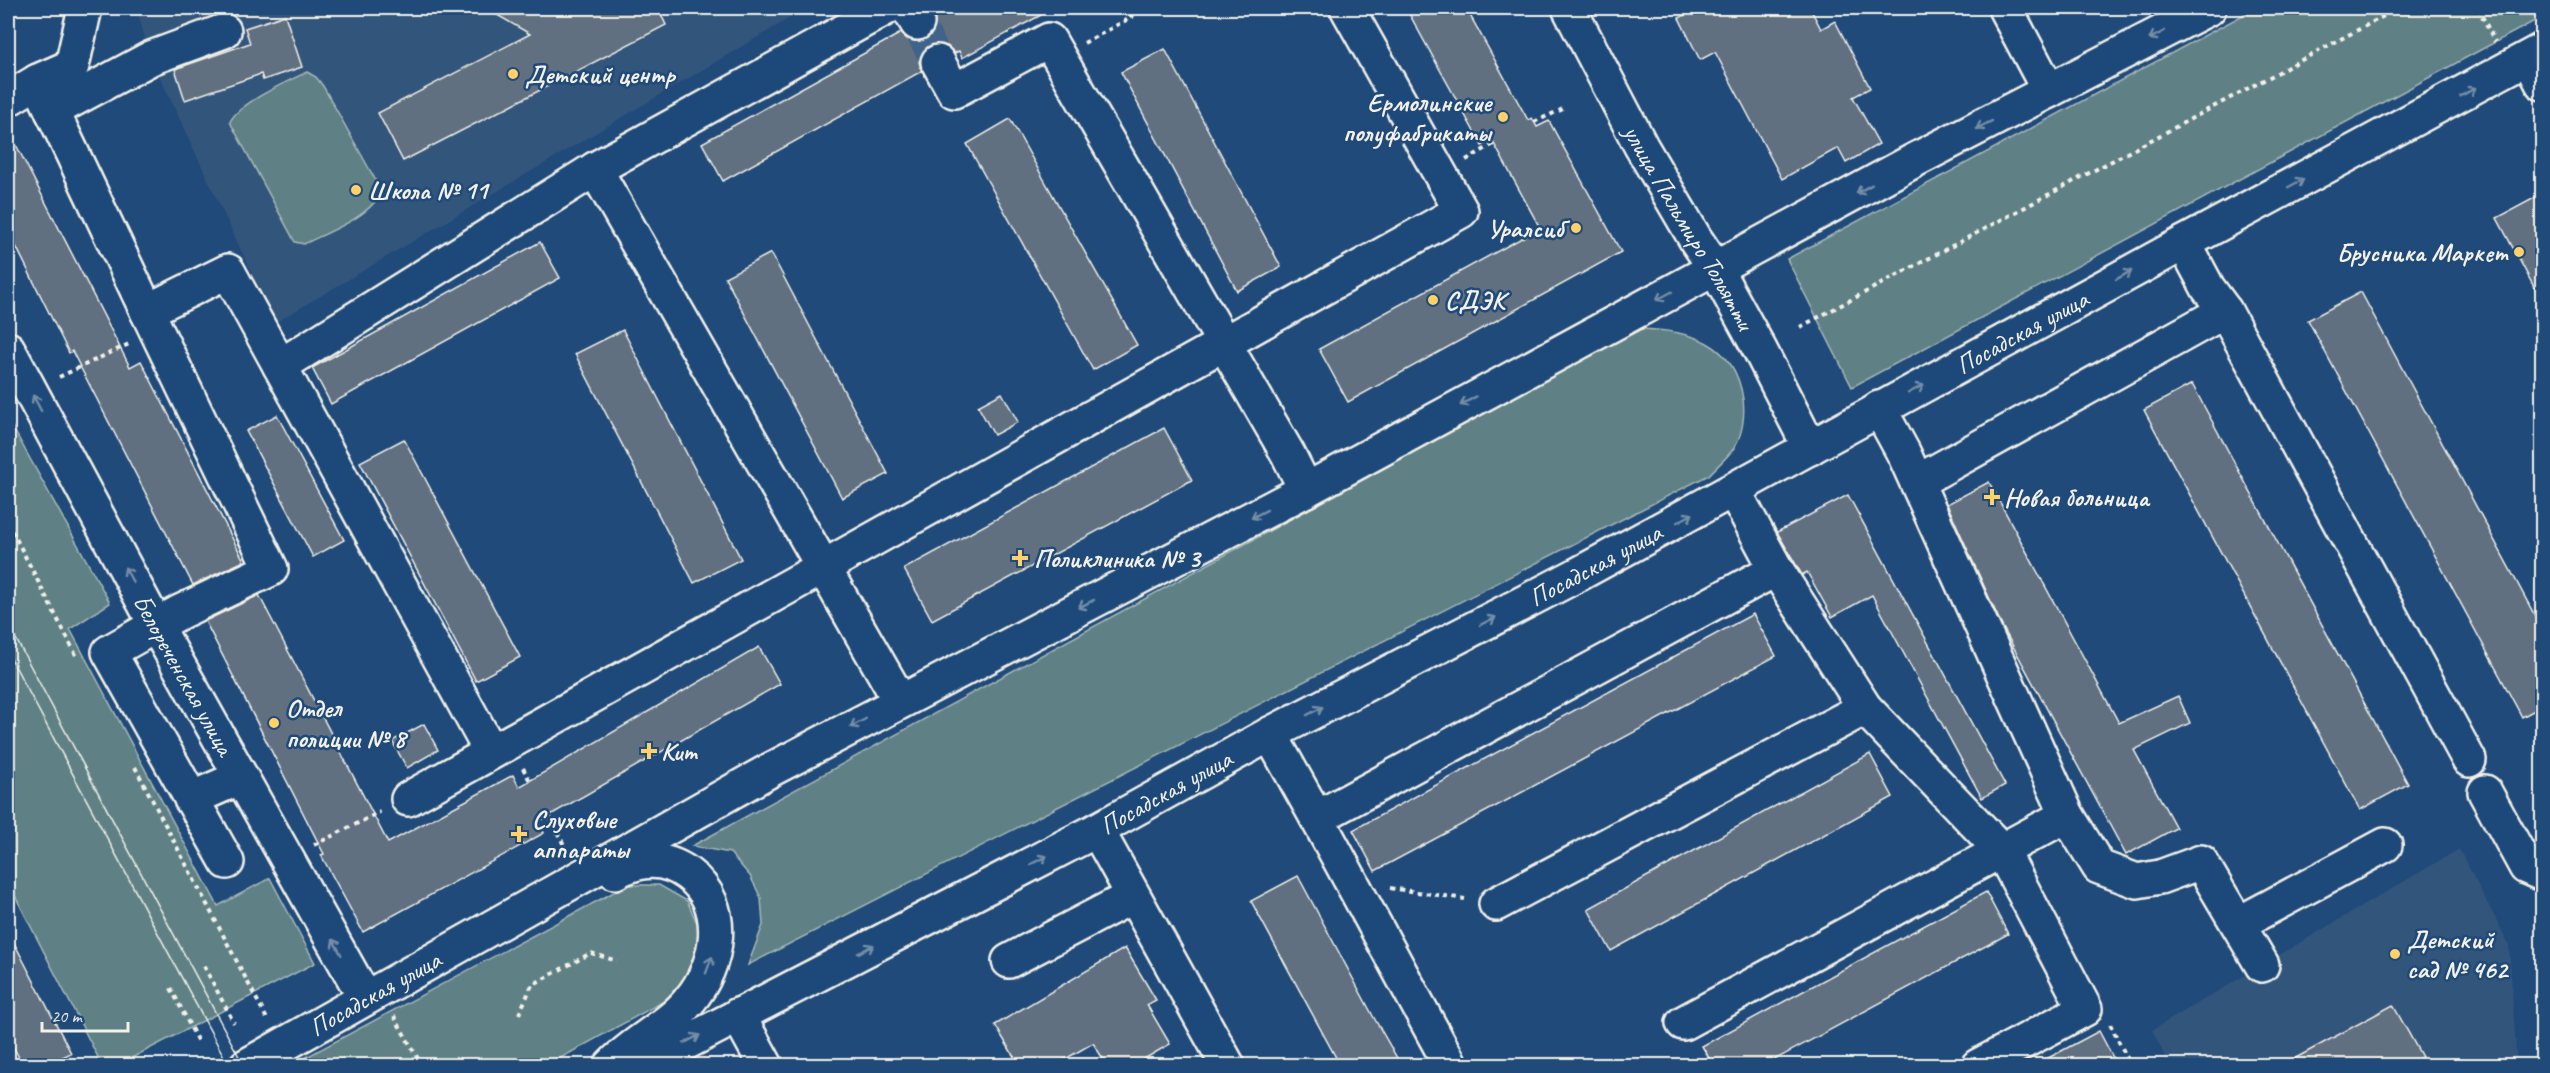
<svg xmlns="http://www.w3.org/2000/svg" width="2550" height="1073" font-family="Caveat,sans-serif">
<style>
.built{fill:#32557c}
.green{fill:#5e8186;stroke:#a9b9b7;stroke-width:1.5}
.building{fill:#607080;stroke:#f4f1e8;stroke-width:1.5}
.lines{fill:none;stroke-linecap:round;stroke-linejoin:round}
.minor-tunnel{stroke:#3f638a;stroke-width:33;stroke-dasharray:33 16;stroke-linecap:butt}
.minor-casing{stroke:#f4f1e8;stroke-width:38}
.path{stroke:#f4f1e8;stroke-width:4;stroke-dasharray:4.5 4.5;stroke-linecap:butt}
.minor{stroke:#1f4a7a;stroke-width:33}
.tram{stroke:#f4f1e8;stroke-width:1.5}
.oneway{stroke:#748da6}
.poi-dot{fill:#ffd166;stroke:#1f4a7a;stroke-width:2}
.labels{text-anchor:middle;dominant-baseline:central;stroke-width:5;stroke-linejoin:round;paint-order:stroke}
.poi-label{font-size:26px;font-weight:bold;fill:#f4f1e8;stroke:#1f4a7a;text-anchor:start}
.street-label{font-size:26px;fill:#f4f1e8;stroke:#1f4a7a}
</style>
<rect width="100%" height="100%" fill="#1f4a7a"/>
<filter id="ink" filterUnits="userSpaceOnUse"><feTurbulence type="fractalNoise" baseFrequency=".0167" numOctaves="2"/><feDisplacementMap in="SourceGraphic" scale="12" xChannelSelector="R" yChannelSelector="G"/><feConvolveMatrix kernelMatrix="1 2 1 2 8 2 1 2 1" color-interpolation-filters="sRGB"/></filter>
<g filter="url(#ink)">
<!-- built -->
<g class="built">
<path d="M136 8H807L275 323 151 58Z"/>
<path d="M2459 849 2509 944 2517 1065H2169L2152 1030Z"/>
</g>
<!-- green -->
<g class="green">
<path d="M2256 8H2542V17L1852 387 1787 259Z"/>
<path d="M307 72 316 77 323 86 381 190C375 215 326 233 304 244L295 242 230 122C237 104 288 81 307 72Z"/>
<path d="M1639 329C1690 330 1735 342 1743 399 1745 415 1743 434 1734 448 1727 458 1717 466 1709 475L748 965 763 925 761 898 750 876 730 853 692 846Z"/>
<path d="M8 419 110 603 70 629 218 906 270 878 315 963 118 1065H102L8 882Z"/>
<path d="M627 885H659L687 901 703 936 693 972 675 995 548 1065 299 1066 297 1062Z"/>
</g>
<!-- building -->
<g class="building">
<path d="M485 8H658L666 25 403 161 378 113 530 34Z"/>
<path d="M947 8H1054L962 58 959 51 955 53 947 46 939 43 929 45 922 53 919 62 922 71 723 181 702 143 901 33 908 40 917 42 926 39 934 32V15Z"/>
<path d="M1406 8H1466L1528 120 1532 118 1537 127 1549 121 1621 252 1348 402 1319 349 1540 228 1492 140 1482 146Z"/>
<path d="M1699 8H1810L1821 29 1835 21 1870 88 1853 97 1879 144 1846 163 1838 148 1782 179 1715 52 1700 60 1679 18Z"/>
<path d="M285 15 302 67 263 80 261 74 185 100 175 69 250 43 245 28Z"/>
<path d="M1165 49 1281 267 1237 291 1121 72Z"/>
<path d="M1010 119 1137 345 1093 370 967 144Z"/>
<path d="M8 129 130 367 141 361 243 559 242 562 193 585 72 351 69 353 8 230Z"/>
<path d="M2542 194V302L2497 218Z"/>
<path d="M540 242 560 278 331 404 312 368Z"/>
<path d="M771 253 888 474 842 498 725 277Z"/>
<path d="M2361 292 2542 629V706L2522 717 2308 320Z"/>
<path d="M623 330 741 559 694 583 575 354Z"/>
<path d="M2192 384 2408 784 2360 810 2144 410Z"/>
<path d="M1002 393 1018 422 994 435 978 406Z"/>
<path d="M277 415 344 540 313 557 246 431Z"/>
<path d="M1164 428 1192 480 932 620 904 569Z"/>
<path d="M404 439 520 657 476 681 360 462Z"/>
<path d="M1989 482 2119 723 2178 696 2190 723 2134 750 2176 828 2126 855 2001 624 1947 504Z"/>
<path d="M1848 495 2005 785 1982 798 1872 595 1832 617 1807 572 1802 575 1777 532Z"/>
<path d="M259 595 388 843 513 775 519 787 759 647 780 684 538 822 544 833 363 932 321 855 324 854 205 621Z"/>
<path d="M1753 614 1776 656 1375 871 1353 830Z"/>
<path d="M424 724 438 750 407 768 392 741Z"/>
<path d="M1870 754 1893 797 1611 951 1588 909Z"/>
<path d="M1298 876 1373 1016 1401 1065H1340L1251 901Z"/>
<path d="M1986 892 2008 934 1765 1065H1713L1702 1046Z"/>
<path d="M8 931 71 1053 46 1065H23L8 1037Z"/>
<path d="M1125 948 1156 1000 1147 1005 1170 1044 1134 1065H1107L1093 1043 1055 1065H1019L995 1025Z"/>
<path d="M2393 1005 2422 1057 2407 1065H2283Z"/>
<path d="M2099 1031 2117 1065H2035Z"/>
</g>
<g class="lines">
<!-- minor-tunnel -->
<path class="minor-tunnel" d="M917 23 938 62"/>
<defs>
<g id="minor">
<path d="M85 8 72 66 38 81 147 311"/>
<path d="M908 8 917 23"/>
<path id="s1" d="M1569 8 1641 146 1696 240 1715 268 1760 350 1810 448"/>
<path d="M2005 8 2049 91"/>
<path d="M2529 58 2542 83"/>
<path d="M938 62 954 91 1049 40 1288 454 1306 490"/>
<path d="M8 99 38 81"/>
<path d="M52 111 151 58 224 31"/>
<path d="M595 169 900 701"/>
<path d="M2184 243 2208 288 2225 311 2469 760"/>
<path id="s2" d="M8 349 157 627 365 998"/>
<path d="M280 366 595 169 886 8"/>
<path d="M1879 408 1904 454 2067 815 2099 867 2137 881 2160 877 2201 862 2262 965"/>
<path d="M1917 482 2225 311"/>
<path d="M1734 491 1776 569 1865 708 2002 851 2085 1009 1978 1066"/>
<path d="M1270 734 1317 818 1776 569"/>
<path d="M2485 792 2526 867 2542 874"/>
<path d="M191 799 241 777"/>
<path d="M408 799 1461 211 1347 8"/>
<path d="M1317 818 1451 1066"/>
<path d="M1097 830 1228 1066"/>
<path d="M227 862 109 652 180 612 271 569 147 311 228 271 491 752"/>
<path d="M1496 904 1865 708"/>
<path d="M2238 924 2385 845"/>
<path d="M1009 961 1133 896"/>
<path d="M738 1015 766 1066"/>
<path d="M1683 1023 2067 815"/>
<path id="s3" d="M246 1066 772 769 1306 490 1915 160 2209 8"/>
<path d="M611 1066C634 1041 668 1027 689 1001 719 966 730 905 688 874 663 856 640 859 615 872"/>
<path id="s4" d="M641 1066 1097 830 1270 734 1577 575 2184 243 2542 50"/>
</g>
</defs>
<!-- minor casing -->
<use href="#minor" class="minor-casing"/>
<!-- path -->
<g class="path">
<path d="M2478 8 2495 42"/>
<path d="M1084 43 1132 17 1127 8"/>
<path d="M1534 122 1563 109"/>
<path d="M1466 160 1494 144"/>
<path d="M1800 327 2399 8"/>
<path d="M59 377 129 344"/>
<path d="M8 523 77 657"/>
<path d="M135 767 267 1019"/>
<path d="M523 768 530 781"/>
<path d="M549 816 564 845"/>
<path d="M314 845 380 812"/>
<path d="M1390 888 1465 899"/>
<path d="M204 966 234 1023"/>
<path d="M171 988 199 1044"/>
<path d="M519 1014 532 985 591 953 617 961"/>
<path d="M394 1016 422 1066"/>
<path d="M2110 1024 2131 1066"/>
</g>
<!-- minor -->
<use href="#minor" class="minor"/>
<!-- tram -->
<g class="tram">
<path d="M8 624 244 1066"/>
<path d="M8 653 229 1066"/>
</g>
</g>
<!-- one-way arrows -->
<defs><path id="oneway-shaft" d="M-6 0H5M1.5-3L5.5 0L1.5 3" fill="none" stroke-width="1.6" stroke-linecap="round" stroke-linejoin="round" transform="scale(1.5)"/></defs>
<g class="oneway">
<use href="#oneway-shaft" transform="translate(2157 35) rotate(152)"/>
<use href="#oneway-shaft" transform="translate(2468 92) rotate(-29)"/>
<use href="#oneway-shaft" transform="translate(1984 125) rotate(153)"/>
<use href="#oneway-shaft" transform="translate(2296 183) rotate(-28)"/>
<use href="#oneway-shaft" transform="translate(1864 189) rotate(151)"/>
<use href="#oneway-shaft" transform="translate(2124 275) rotate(-29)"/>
<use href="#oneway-shaft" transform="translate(1664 296) rotate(152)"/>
<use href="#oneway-shaft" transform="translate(1916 389) rotate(-28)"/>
<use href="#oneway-shaft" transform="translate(1468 401) rotate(151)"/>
<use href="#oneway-shaft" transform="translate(37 403) rotate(-118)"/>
<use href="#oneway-shaft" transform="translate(1259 514) rotate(153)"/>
<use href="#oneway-shaft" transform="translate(1685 518) rotate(-28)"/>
<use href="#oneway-shaft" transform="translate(129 575) rotate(-118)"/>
<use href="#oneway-shaft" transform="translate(1086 604) rotate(153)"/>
<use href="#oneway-shaft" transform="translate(1488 621) rotate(-27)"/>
<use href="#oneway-shaft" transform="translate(1315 711) rotate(-27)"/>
<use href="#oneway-shaft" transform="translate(858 723) rotate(152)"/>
<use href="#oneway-shaft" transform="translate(1039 860) rotate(-27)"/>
<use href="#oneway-shaft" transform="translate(337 947) rotate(-119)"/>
<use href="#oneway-shaft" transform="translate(866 949) rotate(-27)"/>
<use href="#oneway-shaft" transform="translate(709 965) rotate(-70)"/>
<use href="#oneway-shaft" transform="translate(692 1039) rotate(-27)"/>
</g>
</g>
<!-- markers -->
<g class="poi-dot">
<circle cx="513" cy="74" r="6"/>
<circle cx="1503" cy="117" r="6"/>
<circle cx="356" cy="190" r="6"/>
<circle cx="1576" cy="228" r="6"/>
<circle cx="2519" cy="252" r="6"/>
<circle cx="1433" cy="300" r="6"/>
<path d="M1989 488h6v6h6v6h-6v6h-6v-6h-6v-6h6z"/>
<path d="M1017 549h6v6h6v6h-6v6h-6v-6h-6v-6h6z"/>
<circle cx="274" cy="723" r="6"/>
<path d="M646 742h6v6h6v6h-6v6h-6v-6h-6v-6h6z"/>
<path d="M516 825h6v6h6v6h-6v6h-6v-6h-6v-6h6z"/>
<circle cx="2395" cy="954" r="6"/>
</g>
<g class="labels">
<!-- poi labels -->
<g class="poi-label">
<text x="525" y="74">Детский центр</text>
<text x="1491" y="102" text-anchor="end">Ермолинские<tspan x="1491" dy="30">полуфабрикаты</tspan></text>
<text x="368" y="190">Школа № 11</text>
<text x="1564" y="228" text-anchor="end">Уралсиб</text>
<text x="2507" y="252" text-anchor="end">Брусника Маркет</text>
<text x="1445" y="300">СДЭК</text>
<text x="2004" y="497">Новая больница</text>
<text x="1034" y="558">Поликлиника № 3</text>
<text x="286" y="708">Отдел<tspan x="286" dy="30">полиции № 8</tspan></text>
<text x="661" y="751">Кит</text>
<text x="532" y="819">Слуховые<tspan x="532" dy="30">аппараты</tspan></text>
<text x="2407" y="939">Детский<tspan x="2407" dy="30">сад № 462</tspan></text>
</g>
<!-- street labels -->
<g class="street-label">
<text stroke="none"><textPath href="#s1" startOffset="250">улица Пальмиро Тольятти</textPath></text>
<text stroke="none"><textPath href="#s4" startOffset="1564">Посадская улица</textPath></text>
<text stroke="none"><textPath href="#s4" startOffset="1078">Посадская улица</textPath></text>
<text stroke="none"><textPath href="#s2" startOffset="370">Белореченская улица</textPath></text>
<text stroke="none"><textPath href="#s4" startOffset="592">Посадская улица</textPath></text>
<text stroke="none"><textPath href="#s3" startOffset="148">Посадская улица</textPath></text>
</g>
</g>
<!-- margin -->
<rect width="2550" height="1073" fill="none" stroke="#1f4a7a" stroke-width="30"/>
<rect x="15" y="15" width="2520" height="1043" fill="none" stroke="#f4f1e8" stroke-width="2" filter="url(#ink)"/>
<!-- scale -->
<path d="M42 1022v9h86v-9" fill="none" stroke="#f4f1e8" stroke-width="3"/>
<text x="51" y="1022" font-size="18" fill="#f4f1e8" stroke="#1f4a7a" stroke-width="4.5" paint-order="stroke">20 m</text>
</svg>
